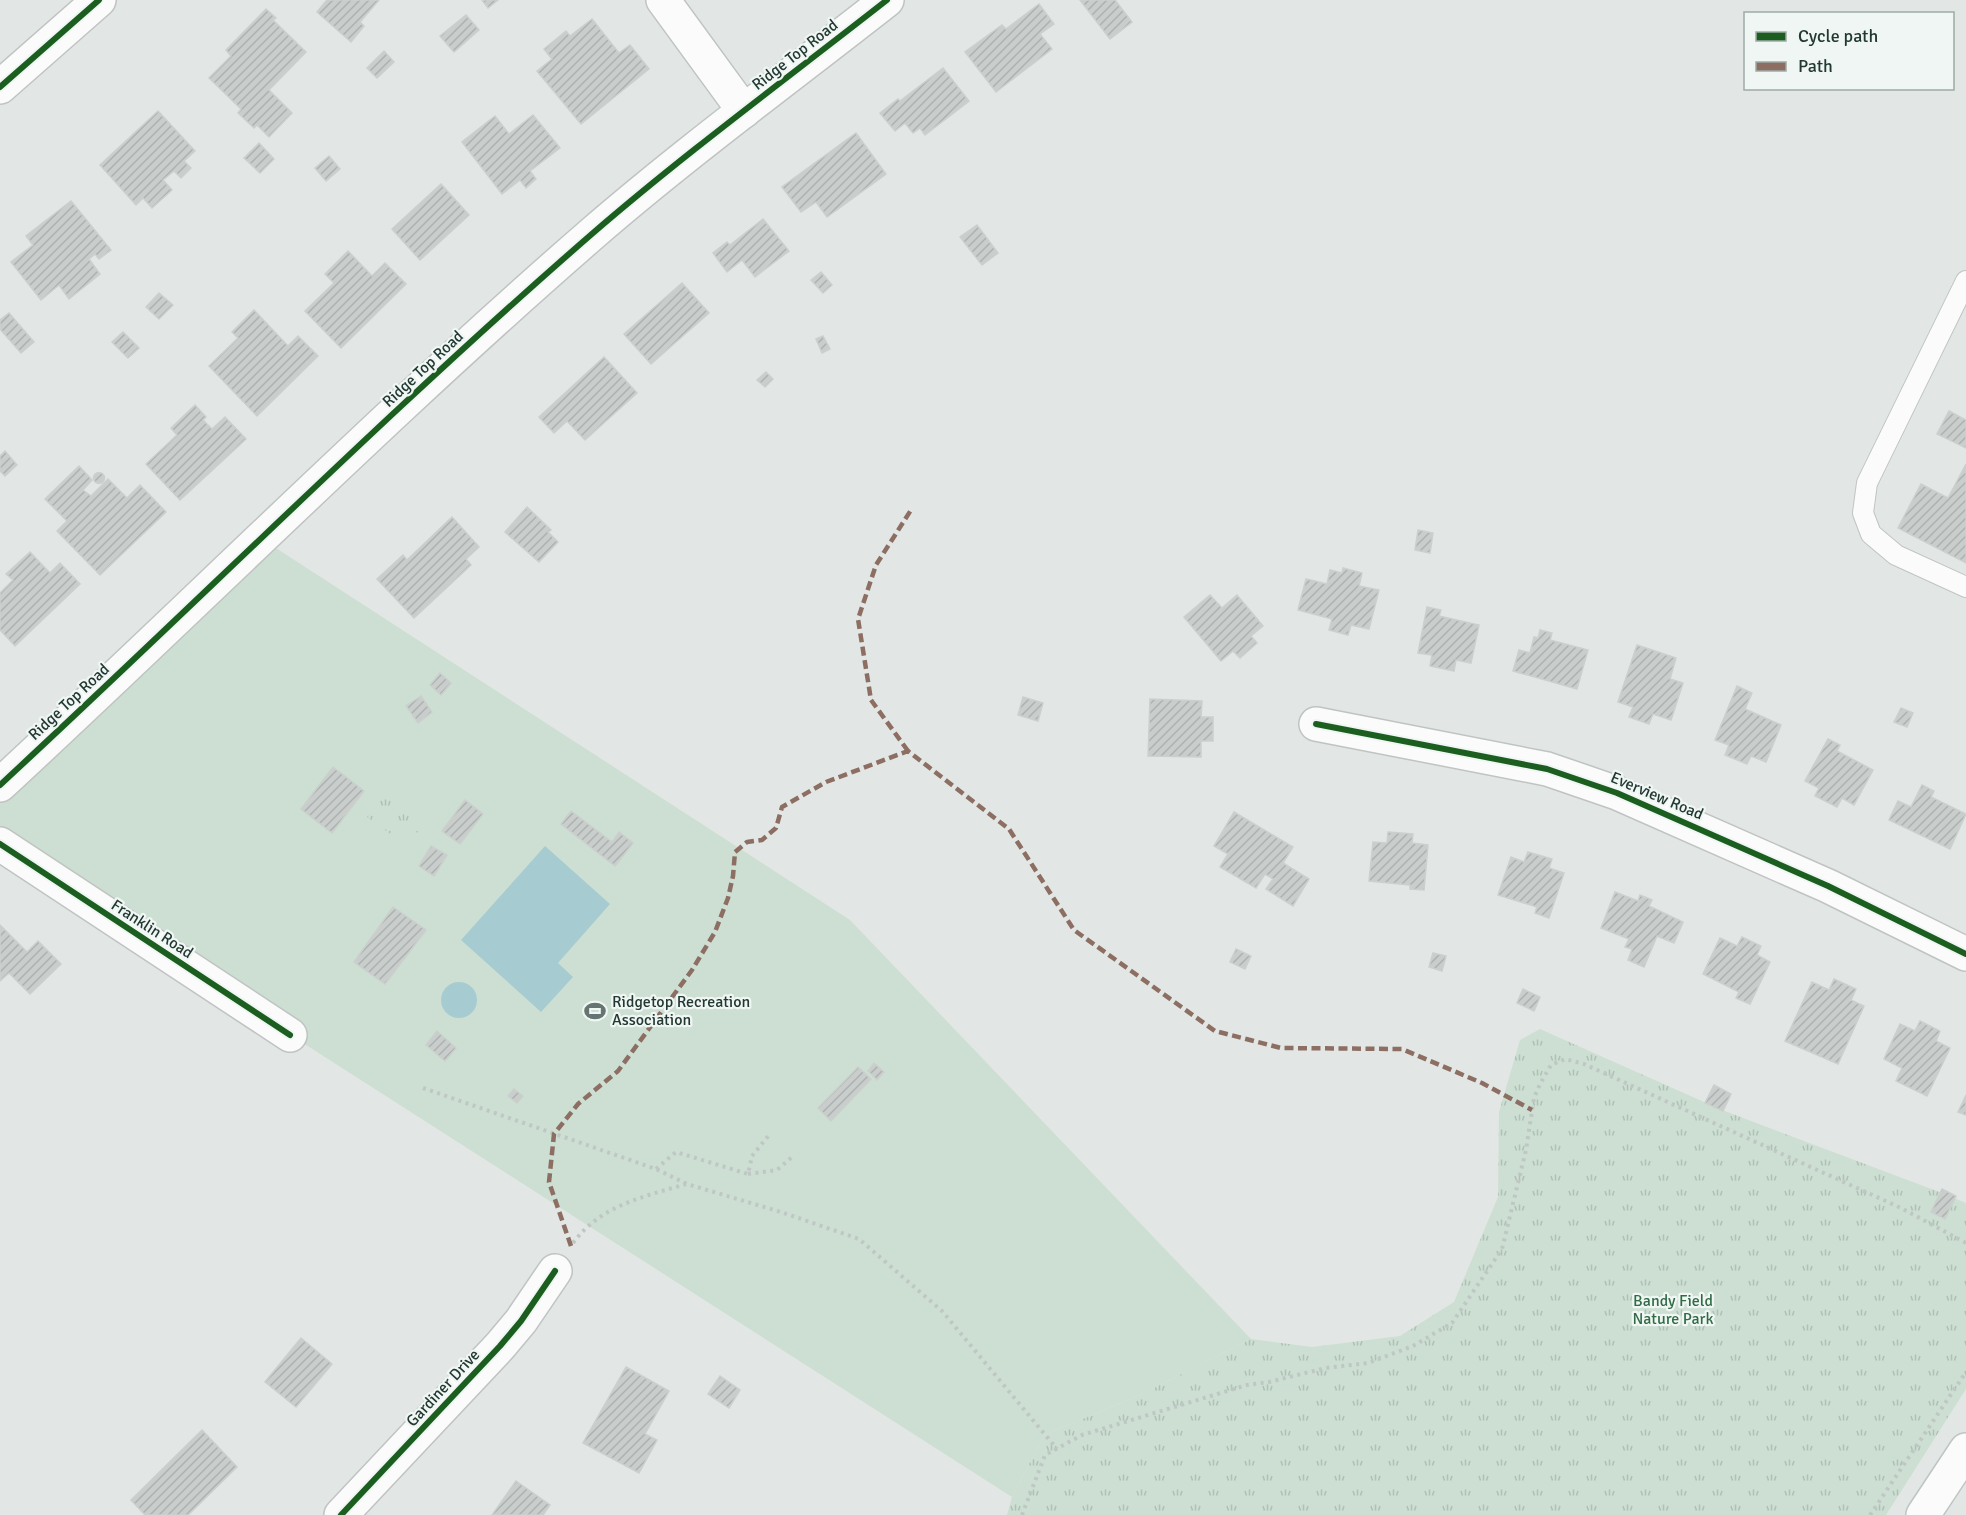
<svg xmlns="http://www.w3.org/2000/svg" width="1966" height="1515" font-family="Signika,sans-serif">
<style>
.green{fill:#ccdfd2}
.park{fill:url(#park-tufts)}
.water{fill:#a6ccd2}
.building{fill:url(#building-hatch);stroke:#cbd0ce;stroke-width:1.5}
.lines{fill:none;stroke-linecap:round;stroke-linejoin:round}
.service-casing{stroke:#bfc4c2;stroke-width:22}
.minor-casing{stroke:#bfc4c2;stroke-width:36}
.secondary-casing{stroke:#bec5c2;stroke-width:36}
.path{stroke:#bfc7c5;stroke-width:4;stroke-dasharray:3 4.5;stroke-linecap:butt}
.service{stroke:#fbfbfb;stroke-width:20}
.minor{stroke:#fbfbfb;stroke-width:33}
.secondary{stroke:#fbfbfb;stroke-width:33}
.quiet{stroke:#8d6e63;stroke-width:4.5;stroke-dasharray:9 4.5;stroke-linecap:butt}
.cycleway-casing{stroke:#f0f6f3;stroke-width:10}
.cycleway{stroke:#1b5e20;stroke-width:6}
.labels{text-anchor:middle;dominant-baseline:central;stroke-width:4.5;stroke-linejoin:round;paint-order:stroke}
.street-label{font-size:16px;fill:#223832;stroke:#f0f6f3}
.poi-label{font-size:16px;fill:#223832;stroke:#f0f6f3;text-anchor:start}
.park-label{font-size:16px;fill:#306b46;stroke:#f0f6f3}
</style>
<defs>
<pattern id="park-tufts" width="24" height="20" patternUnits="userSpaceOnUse" patternTransform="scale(1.5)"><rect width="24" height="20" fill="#ccdfd2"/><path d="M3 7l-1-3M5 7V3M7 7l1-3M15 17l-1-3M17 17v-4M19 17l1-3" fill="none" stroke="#afc0b5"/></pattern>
<pattern id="building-hatch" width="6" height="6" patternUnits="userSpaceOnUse" patternTransform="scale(1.5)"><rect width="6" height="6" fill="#c9cecc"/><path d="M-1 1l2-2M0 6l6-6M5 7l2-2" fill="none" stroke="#acb2b0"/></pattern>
</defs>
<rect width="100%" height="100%" fill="#e2e7e5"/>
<!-- green -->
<path class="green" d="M262 539 850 920 1251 1339 1140 1395 1044 1435 1012 1497 239 1002 0 844V785Z"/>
<!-- park -->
<g class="park">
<path d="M388 789 428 818 407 846 367 817Z"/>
<path d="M1540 1029 1722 1110 1942 1193 1966 1203V1389L1886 1515H1007L1012 1497 1044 1435 1140 1395 1251 1339 1312 1347 1400 1336 1454 1302 1498 1197 1499 1112 1520 1040Z"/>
</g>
<!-- water -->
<g class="water">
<path d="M545 846 610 904 558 963 573 977 541 1012 461 940Z"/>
<circle cx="459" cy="1000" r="18"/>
</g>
<!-- building -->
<g class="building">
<path d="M327 0H379L360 22 364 26 351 42 317 12Z"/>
<path d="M482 0H498L488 8Z"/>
<path d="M1080 0H1115L1132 22 1110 39Z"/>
<path d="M1039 4 1054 24 1040 34 1052 49 996 92 965 52 1002 25 1006 29Z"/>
<path d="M266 9 276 18 273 20 306 52 269 90 292 113 269 137 257 125 254 128 238 113 241 109 209 78 231 56 226 50Z"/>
<path d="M466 15 479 30 454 52 440 36Z"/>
<path d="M592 19 619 53 630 45 649 69 581 124 537 71 552 59 544 49 566 31 570 36Z"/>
<path d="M384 51 394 62 377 78 367 68Z"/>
<path d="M943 68 969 101 925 135 920 128 913 133 905 123 895 131 880 113 898 99 900 101Z"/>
<path d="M158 111 195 151 184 161 191 168 181 178 174 171 163 180 172 190 152 208 143 198 136 205 100 165Z"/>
<path d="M533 115 560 148 530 171 536 179 526 188 520 180 502 194 462 142 495 116 509 134Z"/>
<path d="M856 133 886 174 827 217 816 202 801 212 782 187Z"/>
<path d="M259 143 274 159 260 173 244 158Z"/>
<path d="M329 156 340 169 326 181 315 168Z"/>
<path d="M441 184 469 215 420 260 392 229Z"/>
<path d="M71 201 111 250 99 259 95 254 89 259 100 274 69 299 59 285 41 300 11 262 33 245 26 236Z"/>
<path d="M763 219 789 251 755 277 742 260 727 272 713 253 727 242 730 245Z"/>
<path d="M977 225 998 253 982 265 960 237Z"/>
<path d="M348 251 372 276 385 263 406 284 341 348 305 311 334 283 325 274Z"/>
<path d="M821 272 832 285 823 293 811 280Z"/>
<path d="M682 283 709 313 651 364 624 334Z"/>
<path d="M159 293 173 305 159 319 146 307Z"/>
<path d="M254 310 288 346 298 336 318 356 257 416 209 366 238 338 232 332Z"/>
<path d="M9 313 34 342 21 353 0 329V320Z"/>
<path d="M123 332 139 348 128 358 112 342Z"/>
<path d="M823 336 830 349 822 353 816 339Z"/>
<path d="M604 357 637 393 585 440 567 421 554 433 539 417Z"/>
<path d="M766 372 773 379 765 387 757 380Z"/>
<path d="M195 405 206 417 203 420 212 429 225 417 246 439 180 500 146 464 177 435 171 428Z"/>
<path d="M1949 411 1966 420V448L1937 434Z"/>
<path d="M5 451 17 465 5 476 0 471V456Z"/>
<path d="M1966 464V563L1898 528 1921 484 1948 498Z"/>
<path d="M79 466 92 480 83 490 91 496 108 479 127 498 140 485 166 512 100 575 57 531 67 521 45 499Z"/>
<circle cx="99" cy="478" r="5.5"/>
<path d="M527 507 551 530 548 532 558 542 539 562 505 532Z"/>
<path d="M452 517 479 547 466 559 471 565 414 618 377 579 403 555 407 560Z"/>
<path d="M1418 530 1433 533 1430 553 1415 550Z"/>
<path d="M30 552 50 573 60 563 80 584 15 646 0 630V593L13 580 6 574Z"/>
<path d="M1343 568 1362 573 1359 586 1379 590 1369 629 1351 625 1348 635 1329 630 1332 619 1298 610 1306 579 1327 584 1330 570 1342 573Z"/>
<path d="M1210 595 1222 608 1237 595 1263 626 1251 636 1257 643 1240 658 1233 651 1221 661 1184 617Z"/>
<path d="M1427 607 1441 610 1439 616 1479 625 1471 663 1456 660 1454 671 1430 666 1432 655 1418 653Z"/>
<path d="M1540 630 1552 633 1550 640 1588 650 1577 689 1513 671 1519 650 1530 653 1534 637 1538 638Z"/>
<path d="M1637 645 1676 658 1670 679 1683 683 1671 720 1653 714 1649 724 1629 717 1633 707 1618 702Z"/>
<path d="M440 673 451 683 441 695 430 685Z"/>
<path d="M1737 686 1752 693 1745 709 1781 725 1766 762 1751 756 1747 764 1725 755 1729 745 1715 740Z"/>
<path d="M421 696 432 712 418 723 406 706Z"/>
<path d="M1023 697 1043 703 1038 721 1018 715Z"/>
<path d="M1150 699 1202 701 1201 717H1213V741H1201V757L1148 756Z"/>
<path d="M1901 708 1913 713 1907 727 1894 722Z"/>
<path d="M1828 739 1840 745 1837 751 1873 770 1854 805 1842 798 1837 807 1815 796 1819 788 1805 781Z"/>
<path d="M333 767 364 791 332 833 301 809Z"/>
<path d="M1922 785 1934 791 1931 797 1966 814 1950 849 1889 820 1898 801 1911 807Z"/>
<path d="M465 800 483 814 460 844 442 831Z"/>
<path d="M571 811 612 842 619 832 633 843 615 866 561 824Z"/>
<path d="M1234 812 1293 847 1283 863 1309 879 1293 906 1266 889 1273 879 1265 874 1256 888 1220 867 1228 854 1214 846Z"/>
<path d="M1388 832 1413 834 1412 843 1428 845 1424 890 1410 889V885L1369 881 1373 842 1387 843Z"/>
<path d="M431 846 447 855 434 876 419 866Z"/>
<path d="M1528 852 1552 859 1549 868 1564 873 1549 918 1535 913 1537 907 1498 895 1511 857 1524 862Z"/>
<path d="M1615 892 1638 901 1640 895 1652 900 1649 906 1683 922 1674 943 1657 936 1644 967 1628 960 1632 949 1625 947 1629 939 1601 928Z"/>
<path d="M393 907 426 930 385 984 354 962Z"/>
<path d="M0 925 27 952 38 941 61 964 30 994 9 973 0 981Z"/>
<path d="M1742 937 1761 946 1757 955 1770 962 1750 1004 1736 998 1739 992 1703 974 1720 938 1737 946Z"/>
<path d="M1236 949 1251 956 1245 969 1230 962Z"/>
<path d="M1433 953 1446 956 1442 971 1429 967Z"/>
<path d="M1834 979 1856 989 1851 1000 1864 1006 1838 1064 1785 1041 1812 982 1829 990Z"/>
<path d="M1523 989 1540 997 1534 1011 1517 1003Z"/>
<path d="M1920 1021 1940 1031 1936 1041 1950 1048 1927 1096 1896 1081 1902 1068 1884 1059 1900 1024 1915 1031Z"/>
<path d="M437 1031 456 1048 445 1061 426 1045Z"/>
<path d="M874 1063 884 1072 877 1080 868 1071Z"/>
<path d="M858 1067 871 1079 831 1121 818 1108Z"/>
<path d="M1714 1085 1731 1094 1723 1111 1705 1103Z"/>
<path d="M514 1089 523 1096 517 1103 508 1096Z"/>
<path d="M1966 1095V1115L1958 1112Z"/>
<path d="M1942 1189 1956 1196 1945 1219 1931 1212Z"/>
<path d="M301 1338 332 1364 296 1407 265 1382Z"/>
<path d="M626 1367 669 1391 645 1434 657 1440 639 1473 583 1443Z"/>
<path d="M720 1376 740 1390 729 1408 708 1394Z"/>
<path d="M202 1430 237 1467 188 1515H145L131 1500Z"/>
<path d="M516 1481 550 1505 543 1515H492Z"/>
</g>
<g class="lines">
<defs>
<path id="service" d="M1966 281 1867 483 1863 513 1871 534 1896 555 1966 587"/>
<g id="minor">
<path d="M663 0 744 111"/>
<path d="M0 87 99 0"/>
<path d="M1316 724 1547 769 1617 793 1828 886 1966 954"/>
<path d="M0 785C198 602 389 410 593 233 688 151 789 77 887 0"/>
<path d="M0 844 290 1035"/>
<path d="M341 1515 500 1346 521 1321 555 1271"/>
</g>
<path id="secondary" d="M1923 1515 1966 1450"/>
</defs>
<!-- service casing -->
<use href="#service" class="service-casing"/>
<!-- minor casing -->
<use href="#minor" class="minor-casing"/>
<!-- secondary casing -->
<use href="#secondary" class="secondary-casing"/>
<!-- path -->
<g class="path">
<path d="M423 1088 656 1169 687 1184 781 1212 859 1239 942 1311 1057 1449"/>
<path d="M656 1169 676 1152 748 1174 752 1156 769 1135"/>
<path d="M748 1174 777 1170 792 1157"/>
<path d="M573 1243C601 1205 643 1197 686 1184"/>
<path d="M1022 1515 1045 1455 1082 1435 1247 1385 1269 1382 1326 1368 1368 1363 1413 1346 1452 1323 1502 1249 1526 1150 1534 1098 1540 1084 1551 1065 1565 1059 1584 1064 1901 1208 1966 1243"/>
<path d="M1870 1515 1966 1372"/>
</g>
<!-- service -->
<use href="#service" class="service"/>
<!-- minor -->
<use href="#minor" class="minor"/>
<!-- secondary -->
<use href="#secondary" class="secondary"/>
<!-- quiet -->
<g class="quiet">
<path d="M908 751 871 700 858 619 876 565 911 510"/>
<path d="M571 1246 549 1182 554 1134 578 1104 618 1071 692 970 715 932 728 898 733 876 735 852 747 842 762 840 776 828 782 807 826 782 908 751 1009 829 1074 930 1215 1031 1281 1048 1402 1049 1482 1083 1532 1110"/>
</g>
<defs>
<g id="cycleway">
<path d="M0 87 99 0"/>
<path d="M1316 724 1547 769 1617 793 1828 886 1966 954"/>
<path d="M0 785C198 602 389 410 593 233 688 151 789 77 887 0"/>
<path d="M0 844 290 1035"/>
<path d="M341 1515 500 1346 521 1321 555 1271"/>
</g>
</defs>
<!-- cycleway casing -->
<use href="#cycleway" class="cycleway-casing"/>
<!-- cycleway -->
<use href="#cycleway" class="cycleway"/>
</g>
<!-- icons -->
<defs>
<symbol id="stadium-bare" viewBox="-9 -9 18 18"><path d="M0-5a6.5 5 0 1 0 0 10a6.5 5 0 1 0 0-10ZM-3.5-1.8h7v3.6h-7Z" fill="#657571" stroke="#f0f6f3" stroke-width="2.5" paint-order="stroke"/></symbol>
</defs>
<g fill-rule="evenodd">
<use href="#stadium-bare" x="580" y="996" width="30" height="30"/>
</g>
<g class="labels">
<!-- street labels -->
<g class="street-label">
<text transform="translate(795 55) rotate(-38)">Ridge Top Road</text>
<text transform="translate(423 369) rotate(-43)">Ridge Top Road</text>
<text transform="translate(69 702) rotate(-43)">Ridge Top Road</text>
<text transform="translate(1657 796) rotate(23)">Everview Road</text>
<text transform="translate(152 929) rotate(33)">Franklin Road</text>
<text transform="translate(443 1388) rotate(-47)">Gardiner Drive</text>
</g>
<!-- poi labels -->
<g class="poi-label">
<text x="612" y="1002">Ridgetop Recreation<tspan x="612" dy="18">Association</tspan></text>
</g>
<!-- park labels -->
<g class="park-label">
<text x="1673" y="1301">Bandy Field<tspan x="1673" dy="18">Nature Park</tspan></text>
</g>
</g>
<!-- legend -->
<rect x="1744" y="12" width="210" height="78" fill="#f0f6f3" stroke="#9eaaa6" stroke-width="1.5"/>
<rect x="1756" y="32" width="30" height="9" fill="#1b5e20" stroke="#9eaaa6" stroke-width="1.5"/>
<text x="1798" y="42" font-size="18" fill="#223832">Cycle path</text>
<rect x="1756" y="62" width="30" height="9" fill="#8d6e63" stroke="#9eaaa6" stroke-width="1.5"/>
<text x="1798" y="72" font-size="18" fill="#223832">Path</text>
</svg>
